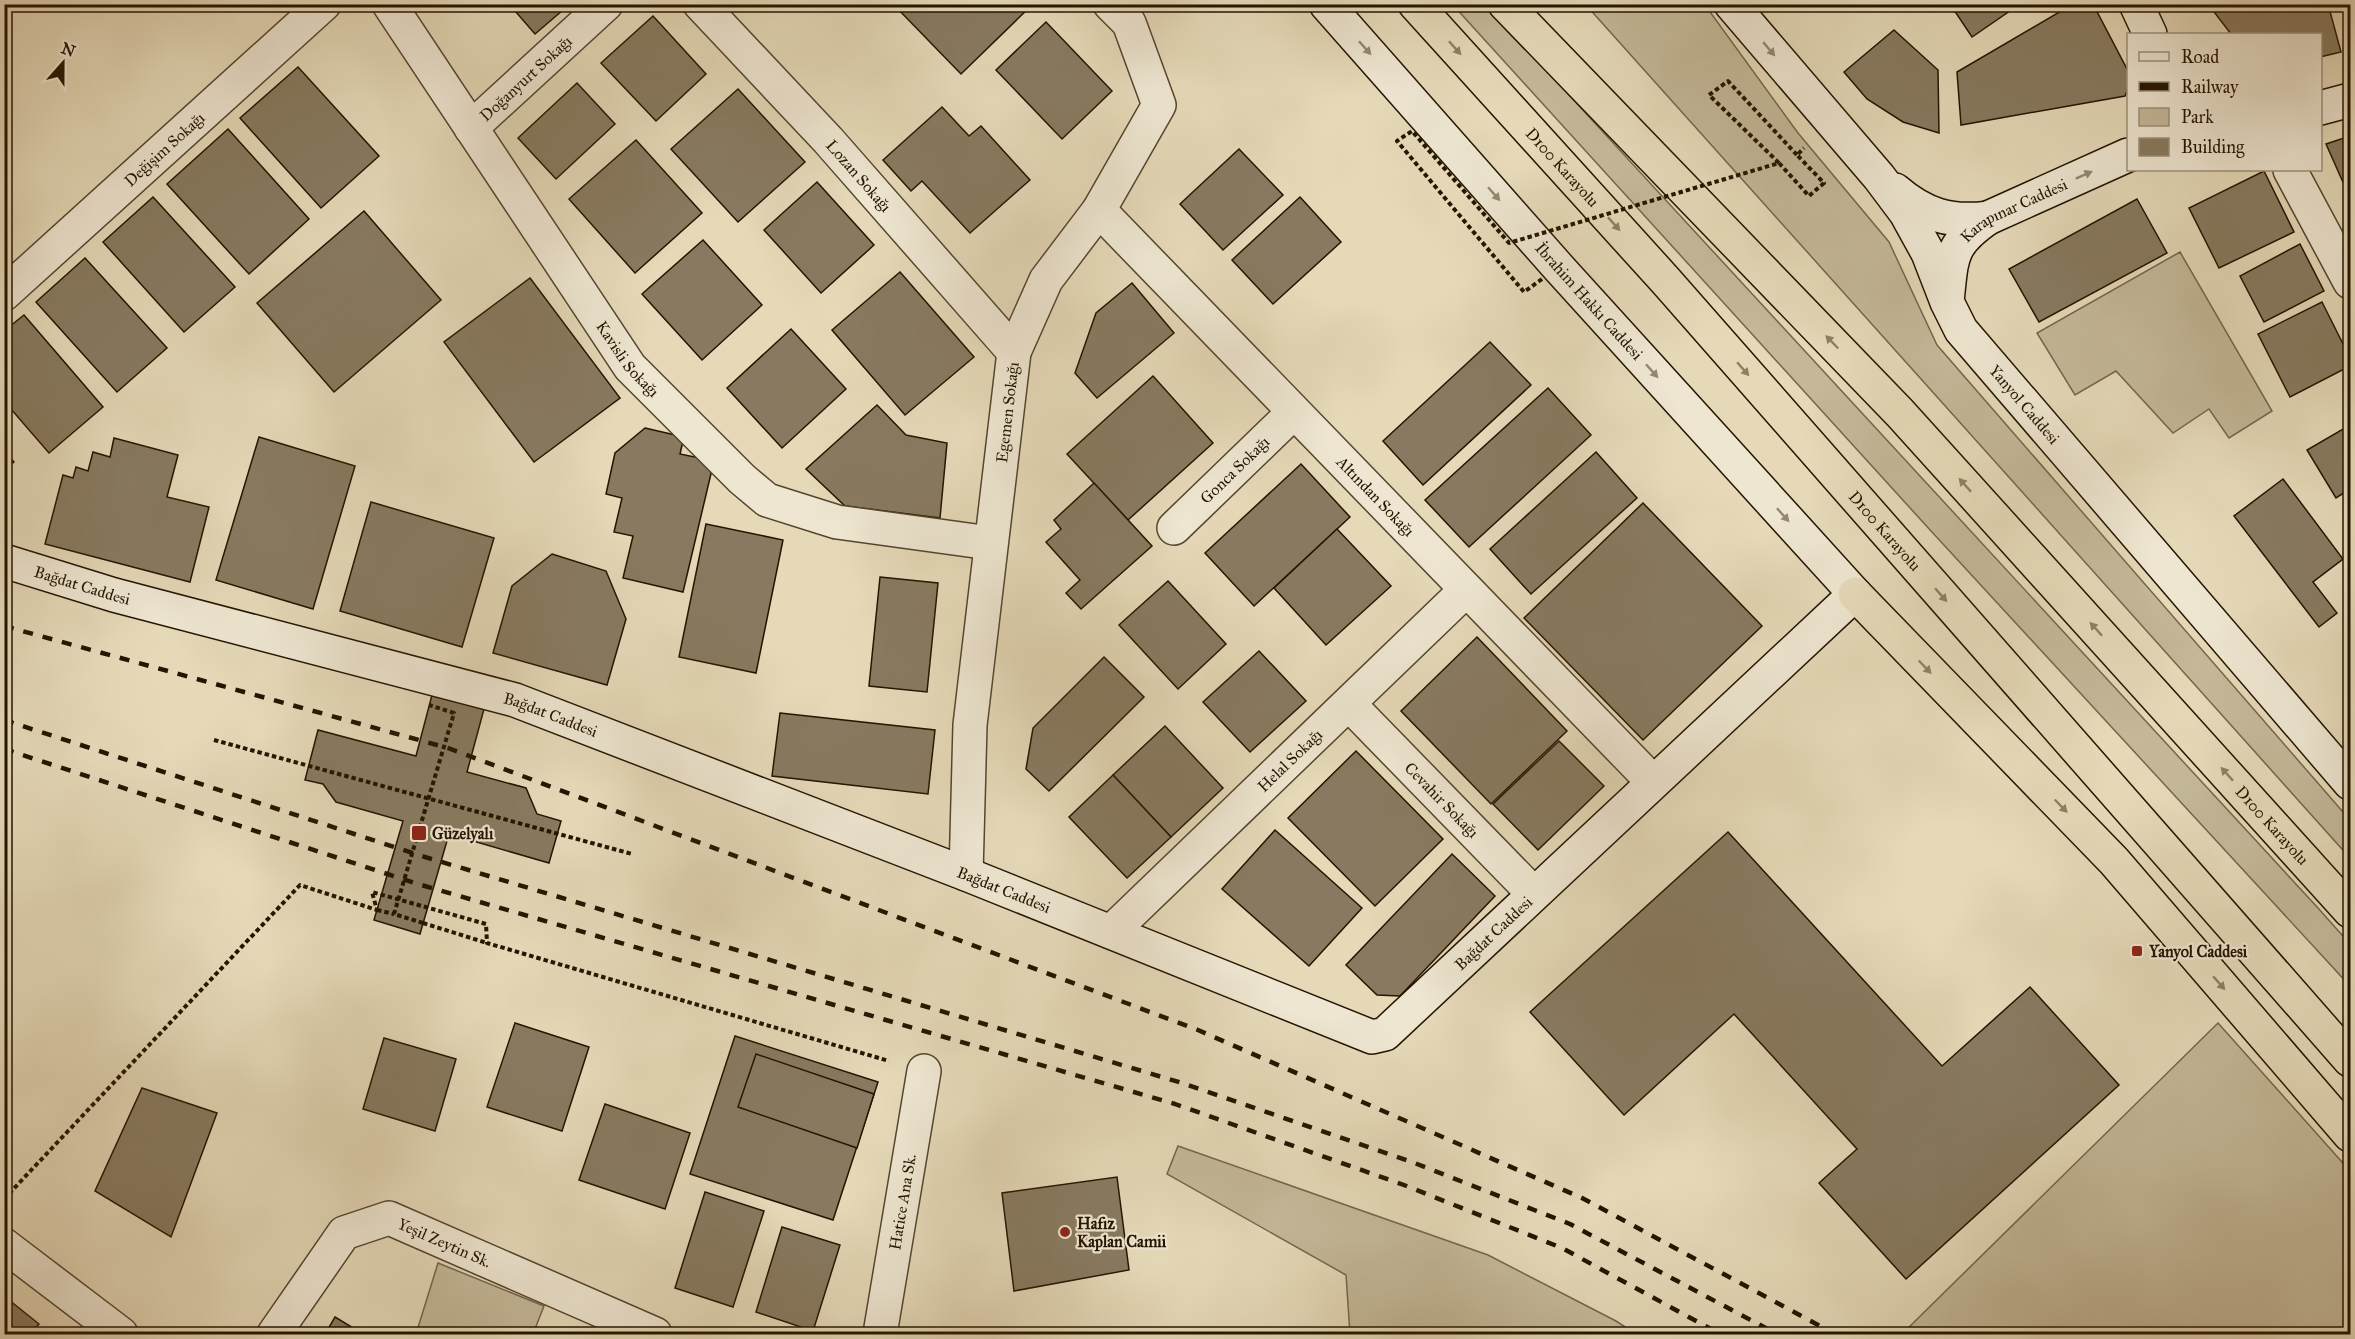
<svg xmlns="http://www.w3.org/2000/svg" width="2355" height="1339" font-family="'IM FELL Great Primer',serif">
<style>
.green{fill:#c4b899;stroke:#74664c;stroke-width:1.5}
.building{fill:#887a60;stroke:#241400;stroke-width:1.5}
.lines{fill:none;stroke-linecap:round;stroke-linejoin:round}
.street-casing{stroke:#54452e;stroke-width:36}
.secondary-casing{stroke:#241400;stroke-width:36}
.highway-casing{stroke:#241400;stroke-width:36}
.path{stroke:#241400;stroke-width:4;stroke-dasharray:4.5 3;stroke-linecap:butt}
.street{stroke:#eee6d1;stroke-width:33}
.secondary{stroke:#eee6d1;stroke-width:33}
.highway{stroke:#e5d9b8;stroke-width:33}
.rail{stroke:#241400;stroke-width:4.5;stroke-dasharray:10 10;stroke-linecap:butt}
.path-bridge{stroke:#241400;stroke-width:4;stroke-dasharray:4.5 3;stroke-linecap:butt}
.oneway{fill:#938873}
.oneway2{fill:#8e8065}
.poi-dot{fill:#8f2418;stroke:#eee6d1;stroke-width:2}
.labels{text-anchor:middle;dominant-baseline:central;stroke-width:4.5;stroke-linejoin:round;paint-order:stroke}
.street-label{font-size:16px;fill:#241400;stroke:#eee6d1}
.poi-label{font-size:16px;font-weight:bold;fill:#241400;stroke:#eee6d1;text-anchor:start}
</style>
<rect width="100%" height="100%" fill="#e5d9b8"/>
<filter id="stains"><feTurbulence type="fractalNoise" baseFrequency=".00333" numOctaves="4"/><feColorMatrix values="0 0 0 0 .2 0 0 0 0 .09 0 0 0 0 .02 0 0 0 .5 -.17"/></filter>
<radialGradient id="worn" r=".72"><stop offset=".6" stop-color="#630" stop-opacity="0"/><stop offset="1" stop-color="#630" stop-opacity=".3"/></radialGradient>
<!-- green -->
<g class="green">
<path d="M1453 5H1486L2318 908 2350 944V986L1931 531Z"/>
<path d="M1586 5H1705L1798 133 1889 242 1937 345 2350 820V858Z"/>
<path d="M2180 252 2272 411 2229 438 2209 409 2173 433 2116 371 2075 395 2037 333Z"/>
<path d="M2218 1023 2350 1171V1334H1902Z"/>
<path d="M1178 1146 1488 1255 1616 1321 1636 1334H1350L1346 1275 1167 1174Z"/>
<path d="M438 1263 544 1306 533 1334H416Z"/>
</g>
<!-- building -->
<g class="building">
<path d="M509 4H570L535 34Z"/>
<path d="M893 4H1033L961 74Z"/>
<path d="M1950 4H2020L1972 37Z"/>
<path d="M2073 4H2093L2128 71V89L2125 96 1961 125 1957 72Z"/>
<path d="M2208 4H2328L2341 52 2320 57V34H2231Z"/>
<path d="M653 16 706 74 656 121 601 63Z"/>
<path d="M1046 22 1112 91 1062 139 996 70Z"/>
<path d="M1894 30 1938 70 1939 133 1903 122 1867 99 1844 72Z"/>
<path d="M298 67 379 156 321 208 240 118Z"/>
<path d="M577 83 615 124 556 179 518 138Z"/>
<path d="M738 89 805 162 738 222 671 149Z"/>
<path d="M942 107 969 136 981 126 1030 180 970 233 922 181 911 191 883 160Z"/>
<path d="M228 129 309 219 249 274 167 184Z"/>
<path d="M2350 136V198L2326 144Z"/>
<path d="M636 140 702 213 635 273 569 199Z"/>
<path d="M1239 149 1283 195 1223 250 1180 204Z"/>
<path d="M2264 171 2294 232 2219 268 2189 208Z"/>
<path d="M817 182 874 245 821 293 764 230Z"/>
<path d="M153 197 235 287 184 332 103 242Z"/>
<path d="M1300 197 1341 242 1273 304 1232 260Z"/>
<path d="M2137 199 2167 253 2039 322 2009 269Z"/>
<path d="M364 211 441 300 334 392 257 303Z"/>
<path d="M703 240 762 305 702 360 642 294Z"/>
<path d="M2300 244 2324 291 2264 322 2240 276Z"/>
<path d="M85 258 167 348 117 392 36 302Z"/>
<path d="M900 272 974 357 905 415 832 330Z"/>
<path d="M530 278 620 398 534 462 444 342Z"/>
<path d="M1132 283 1174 333 1097 398 1075 373 1096 313Z"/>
<path d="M2322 302 2350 358V366L2290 397 2258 334Z"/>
<path d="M24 315 103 407 49 453 4 401V331Z"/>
<path d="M791 329 846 389 782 448 727 388Z"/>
<path d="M1490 342 1531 385 1423 485 1383 441Z"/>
<path d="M1153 376 1213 443 1128 520 1067 454Z"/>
<path d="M1548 388 1591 435 1469 547 1425 500Z"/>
<path d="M877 405 906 435 947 443 940 518 845 506 806 469Z"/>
<path d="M2350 425V489L2336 498 2307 450Z"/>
<path d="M645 428 684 437 680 454 714 461 683 592 623 578 633 536 614 532 622 498 606 494 615 453Z"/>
<path d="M259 437 355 466 313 609 216 580Z"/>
<path d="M114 438 178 455 167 497 209 507 190 582 45 544 63 475 73 478 76 467 88 471 93 452 110 457Z"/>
<path d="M4 451 14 462 4 471Z"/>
<path d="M1596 452 1637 498 1531 594 1490 549Z"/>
<path d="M1301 464 1350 517 1254 606 1205 553Z"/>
<path d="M2283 479 2343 559 2313 582 2337 613 2319 627 2234 516Z"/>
<path d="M1094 483 1152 546 1081 609 1066 593 1080 580 1046 542 1061 529 1054 520Z"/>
<path d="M371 502 494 538 462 647 340 611Z"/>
<path d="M1643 503 1762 626 1643 740 1524 618Z"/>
<path d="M706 524 783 540 756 673 679 657Z"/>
<path d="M1337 529 1391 586 1326 645 1274 588Z"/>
<path d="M552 554 606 571 626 619 607 685 493 653 512 586Z"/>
<path d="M880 577 938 583 927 692 869 686Z"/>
<path d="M1168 581 1226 644 1178 689 1119 625Z"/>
<path d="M1477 637 1567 731 1491 804 1401 711Z"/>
<path d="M1259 651 1306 701 1250 752 1203 702Z"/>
<path d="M1104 657 1144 697 1049 791 1026 769 1033 728Z"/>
<path d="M432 695 484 709 467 772 526 788 537 814 561 821 549 863 449 834 420 934 374 920 403 821 336 802 323 784 305 780 318 730 416 756Z"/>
<path d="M780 713 935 730 928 794 772 776Z"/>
<path d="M1165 726 1223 788 1171 837 1113 775Z"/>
<path d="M1559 741 1604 786 1538 850 1493 804Z"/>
<path d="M1356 751 1443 839 1375 906 1288 818Z"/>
<path d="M1113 775 1171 837 1127 878 1069 817Z"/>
<path d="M1275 830 1362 908 1309 966 1222 889Z"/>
<path d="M1728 832 1942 1066 2030 987 2119 1085 1906 1279 1819 1183 1857 1149 1734 1014 1624 1115 1530 1012Z"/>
<path d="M1452 854 1495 896 1400 996 1377 995 1346 965Z"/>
<path d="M515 1023 589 1047 562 1131 487 1107Z"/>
<path d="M735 1036 878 1082 833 1220 690 1174Z"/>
<path d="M384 1038 456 1059 435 1131 363 1109Z"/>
<path d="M756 1054 874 1094 857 1148 738 1107Z"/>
<path d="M142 1088 217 1113 171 1237 95 1191Z"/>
<path d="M605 1104 690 1133 665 1209 579 1180Z"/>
<path d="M1117 1177 1129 1270 1014 1291 1002 1193Z"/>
<path d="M705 1192 764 1211 733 1307 675 1288Z"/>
<path d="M782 1227 840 1245 813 1331 756 1312Z"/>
<path d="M4 1296 39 1324 30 1334H4Z"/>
<path d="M335 1317 363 1334H325Z"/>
</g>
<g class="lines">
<defs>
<g id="street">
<path id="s1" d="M389 4 630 367 742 479 767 500 837 522 990 543"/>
<path id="s2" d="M700 4 828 140 1014 352"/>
<path id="s3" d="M471 128 606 4"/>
<path d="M2290 170 2350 282"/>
<path id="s4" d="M1099 210 1653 782"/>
<path id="s5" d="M4 294 324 4"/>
<path id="s6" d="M1174 528 1294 412"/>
<path id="s7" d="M1350 705 1534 894"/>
<path id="s8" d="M966 874 970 725 1014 352 1046 280 1099 210 1159 105 1129 23 1110 4"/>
<path id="s9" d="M1111 932 1466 590"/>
<path d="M4 1245 121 1334"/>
<path id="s10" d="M274 1334 344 1233 389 1218 655 1334"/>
<path id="s11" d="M880 1334 924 1071"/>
</g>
<g id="secondary">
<path id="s12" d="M1731 4 1879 177 1906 213 1928 253 1947 302 1961 330 2350 783"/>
<path d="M2136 4 2150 34"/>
<path d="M2320 108 2350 100"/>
<path d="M1895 190C1924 215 1950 223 1988 218"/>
<path id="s13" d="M1947 301C1952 257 1949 245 1988 218L2128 155"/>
<path id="s14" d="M4 561 114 595 515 700 966 874 1372 1037 1385 1034 1855 594 1559 268 1326 4"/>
</g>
<g id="highway">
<path id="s15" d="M1415 4 1666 281 2350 1060"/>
<path id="s16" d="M1505 4 1900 413 2350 911"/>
<path d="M1855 594 2114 861 2350 1135"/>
</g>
</defs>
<!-- street casing -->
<use href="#street" class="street-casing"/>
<!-- secondary casing -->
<use href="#secondary" class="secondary-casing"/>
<!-- highway casing -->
<use href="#highway" class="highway-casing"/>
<!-- path -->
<g class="path">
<path d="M1779 163 1809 196 1824 183 1797 155 1804 148"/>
<path d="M214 740 632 854"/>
<path d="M377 910 394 914"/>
<path d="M423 923 487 943"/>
<path d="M4 1199 300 885 377 910 372 892 486 924 487 943 889 1061"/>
</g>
<!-- street -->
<use href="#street" class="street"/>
<!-- secondary -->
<use href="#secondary" class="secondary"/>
<!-- highway -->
<use href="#highway" class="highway"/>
<!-- rail -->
<g class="rail">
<path d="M4 626 448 748 1198 1030 1582 1198 1835 1334"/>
<path d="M4 720 425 857 1182 1083 1412 1162 1570 1224 1777 1334"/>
<path d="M4 749 418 884 1175 1104 1404 1185 1562 1248 1720 1334"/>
</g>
<!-- path-bridge -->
<g class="path-bridge">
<path d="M1542 279 1524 292 1397 141 1412 131 1509 243 1779 163 1709 95 1728 81 1797 155"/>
<path d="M423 923 394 914 454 713 429 705"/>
</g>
</g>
<!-- one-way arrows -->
<defs><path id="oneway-solid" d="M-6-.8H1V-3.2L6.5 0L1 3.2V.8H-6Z" transform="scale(1.5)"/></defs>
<g class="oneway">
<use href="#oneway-solid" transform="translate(1365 48) rotate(48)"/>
<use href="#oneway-solid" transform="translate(1769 49) rotate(50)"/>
<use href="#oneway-solid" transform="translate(2084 175) rotate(-24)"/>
<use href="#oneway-solid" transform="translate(1494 194) rotate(49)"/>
<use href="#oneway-solid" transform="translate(1652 371) rotate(48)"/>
<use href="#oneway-solid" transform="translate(1783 515) rotate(48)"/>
</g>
<g class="oneway2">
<use href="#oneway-solid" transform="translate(1455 48) rotate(48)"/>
<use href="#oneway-solid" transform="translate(1614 224) rotate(48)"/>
<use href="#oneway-solid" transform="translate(1832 342) rotate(-134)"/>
<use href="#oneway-solid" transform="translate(1743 369) rotate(49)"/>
<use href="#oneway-solid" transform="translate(1965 485) rotate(-132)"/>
<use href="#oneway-solid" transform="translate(1941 595) rotate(49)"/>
<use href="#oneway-solid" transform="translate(2096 629) rotate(-132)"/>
<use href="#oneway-solid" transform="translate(1925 667) rotate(46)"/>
<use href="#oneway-solid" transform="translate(2227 774) rotate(-132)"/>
<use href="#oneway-solid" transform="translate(2061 806) rotate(46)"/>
<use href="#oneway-solid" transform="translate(2219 983) rotate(49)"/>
</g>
<!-- markers -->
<g class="poi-dot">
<rect x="411" y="825" width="16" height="16" rx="3"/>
<rect x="2131" y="945" width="12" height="12" rx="3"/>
<circle cx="1065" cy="1232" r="6"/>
</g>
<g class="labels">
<!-- street labels -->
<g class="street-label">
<text stroke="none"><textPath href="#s3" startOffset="74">Doğanyurt Sokağı</textPath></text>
<text stroke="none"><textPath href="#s5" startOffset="216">Değişim Sokağı</textPath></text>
<text stroke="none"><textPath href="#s15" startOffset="220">D100 Karayolu</textPath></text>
<text stroke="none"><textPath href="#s2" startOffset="234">Lozan Sokağı</textPath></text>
<text stroke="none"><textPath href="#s13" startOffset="124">Karapınar Caddesi</textPath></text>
<text transform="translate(1589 301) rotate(48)">İbrahim Hakkı Caddesi</text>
<text stroke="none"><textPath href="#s1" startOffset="428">Kavisli Sokağı</textPath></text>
<text stroke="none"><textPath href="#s12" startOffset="500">Yanyol Caddesi</textPath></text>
<text stroke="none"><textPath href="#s8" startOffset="464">Egemen Sokağı</textPath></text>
<text stroke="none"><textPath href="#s6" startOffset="84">Gonca Sokağı</textPath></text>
<text stroke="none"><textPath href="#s4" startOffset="398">Altından Sokağı</textPath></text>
<text stroke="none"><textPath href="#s15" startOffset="706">D100 Karayolu</textPath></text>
<text stroke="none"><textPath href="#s14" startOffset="82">Bağdat Caddesi</textPath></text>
<text stroke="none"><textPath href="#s14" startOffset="568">Bağdat Caddesi</textPath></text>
<text stroke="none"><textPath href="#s9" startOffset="248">Helal Sokağı</textPath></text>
<text stroke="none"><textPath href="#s7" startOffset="132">Cevahir Sokağı</textPath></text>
<text stroke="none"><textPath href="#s16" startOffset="1124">D100 Karayolu</textPath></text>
<text stroke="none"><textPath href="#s14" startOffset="1054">Bağdat Caddesi</textPath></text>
<text stroke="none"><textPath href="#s14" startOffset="1612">Bağdat Caddesi</textPath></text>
<text stroke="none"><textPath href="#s11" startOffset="134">Hatice Ana Sk.</textPath></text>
<text stroke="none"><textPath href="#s10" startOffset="231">Yeşil Zeytin Sk.</textPath></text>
</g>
<!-- poi labels -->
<g class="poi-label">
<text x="432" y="833">Güzelyalı</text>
<text x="2149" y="951">Yanyol Caddesi</text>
<text x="1077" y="1223">Hafız<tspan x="1077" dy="18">Kaplan Camii</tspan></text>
</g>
</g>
<!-- margin -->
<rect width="2355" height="1339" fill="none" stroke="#e5d9b8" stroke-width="24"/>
<rect x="6" y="6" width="2343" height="1327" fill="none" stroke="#241400" stroke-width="3"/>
<rect x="12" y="12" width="2331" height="1315" fill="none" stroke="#241400" stroke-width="1.5"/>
<!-- legend -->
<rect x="2127" y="33" width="195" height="138" fill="#eee6d1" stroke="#9d927d" stroke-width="1.5"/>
<rect x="2139" y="52" width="30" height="9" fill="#eee6d1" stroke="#9d927d" stroke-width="1.5"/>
<text x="2181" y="63" font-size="18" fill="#241400">Road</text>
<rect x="2139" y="82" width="30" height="9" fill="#241400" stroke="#9d927d" stroke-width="1.5"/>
<text x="2181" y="93" font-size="18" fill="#241400">Railway</text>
<rect x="2139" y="108" width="30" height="18" fill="#c4b899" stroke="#9d927d" stroke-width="1.5"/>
<text x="2181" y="123" font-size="18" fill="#241400">Park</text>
<rect x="2139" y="138" width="30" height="18" fill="#887a60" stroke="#9d927d" stroke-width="1.5"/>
<text x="2181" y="153" font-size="18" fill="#241400">Building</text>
<!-- north arrow -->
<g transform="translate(63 63) rotate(21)" stroke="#eee6d1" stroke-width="4.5" paint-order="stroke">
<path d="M0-4.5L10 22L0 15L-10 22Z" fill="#241400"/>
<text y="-9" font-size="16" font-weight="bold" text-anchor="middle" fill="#241400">N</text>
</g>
<rect width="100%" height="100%" filter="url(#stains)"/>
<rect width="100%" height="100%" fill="url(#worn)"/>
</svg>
